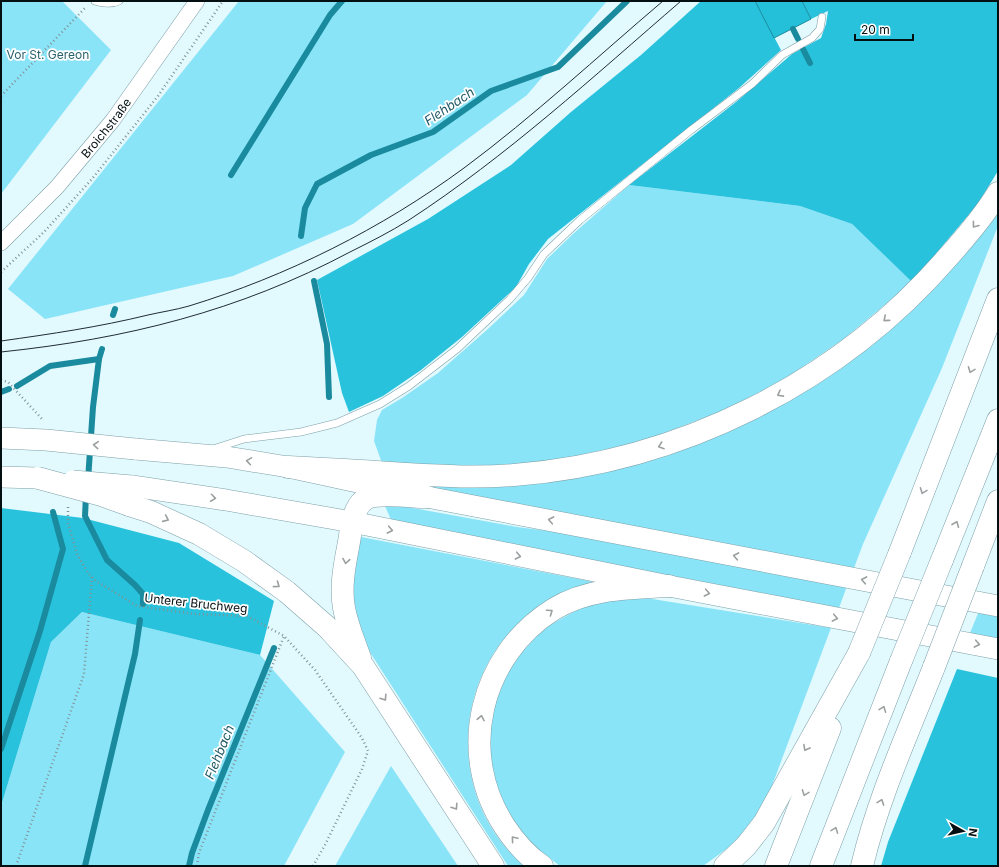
<svg xmlns="http://www.w3.org/2000/svg" width="999" height="867" font-family="Inter,sans-serif">
<style>
.green{fill:#8ae4f8}
.forest{fill:#29c2dd}
.water{fill:#24c0da;stroke:#1a8b9e}
.lines{fill:none;stroke-linecap:round;stroke-linejoin:round}
.stream{stroke:#1a8b9e;stroke-width:6}
.lane-casing{stroke:#7da0a8;stroke-width:8}
.street-casing{stroke:#7da0a8;stroke-width:16}
.secondary-casing{stroke:#7da0a8;stroke-width:22}
.highway-casing{stroke:#7da0a8;stroke-width:23}
.path{stroke:#819397;stroke-width:2.5;stroke-dasharray:1 3;stroke-linecap:butt}
.lane{stroke:#fff;stroke-width:7}
.street{stroke:#fff;stroke-width:15}
.secondary{stroke:#fff;stroke-width:21}
.highway{stroke:#fff;stroke-width:22}
.tram{stroke:#212d31;stroke-width:1}
.secondary-bridge-casing{stroke:#7da0a8;stroke-width:22;stroke-linecap:butt}
.highway-bridge-casing{stroke:#7da0a8;stroke-width:23;stroke-linecap:butt}
.secondary-bridge{stroke:#fff;stroke-width:21}
.highway-bridge{stroke:#fff;stroke-width:22}
.oneway{stroke:#9b9fa0}
.labels{text-anchor:middle;dominant-baseline:central;stroke-width:3.5;stroke-linejoin:round;paint-order:stroke}
.park-label{font-size:12px;fill:#28616c;stroke:#fff}
.street-label{font-size:12px;fill:#040f12;stroke:#fff}
.water-label{font-size:13px;font-style:italic;fill:#225b67;stroke:#fff}
</style>
<rect width="100%" height="100%" fill="#e2f9fe"/>
<!-- green -->
<g class="green">
<path d="M1 1H62L111 50 1 194Z"/>
<path d="M239 1H607L527 95 353 224 233 276 45 319 8 289Z"/>
<path d="M629 185 800 206 852 224 912 282 845 338 779 383 719 412 659 435 625 445 543 463 447 468 382 463 374 441 377 420 382 410 402 398 438 373 489 328 524 295 547 259 574 233Z"/>
<path d="M998 205V226L942 368 863 544 854 568 416 485 504 482 770 407Z"/>
<path d="M391 504 517 527 587 536 847 586 839 608 392 522 385 506Z"/>
<path d="M356 536 594 582C581 587 567 591 555 598 541 605 520 621 509 633 450 699 454 809 525 866H508L362 640 352 602Z"/>
<path d="M634 596 831 628 767 799 746 830 728 848 703 866H560L536 848 521 833 509 816 494 780 489 739 497 694 514 661 537 636 550 625 577 610 607 597Z"/>
<path d="M979 611 998 615V639L970 633Z"/>
<path d="M82 612 260 655 345 752 284 866H1V806L51 642Z"/>
<path d="M391 766 458 866H335Z"/>
</g>
<!-- forest -->
<g class="forest">
<path d="M701 1H755L781 50 739 88 548 239 529 264 516 287 462 337 421 370 383 396 349 412 342 393 317 280 428 219 511 165 571 112 641 55Z"/>
<path d="M802 1H998V171L977 205 912 282 852 224 800 206 629 185 736 102 792 54 821 38 826 24 828 11 811 19Z"/>
<path d="M1 508 83 518 179 543 274 601 260 655 82 612 51 642 1 806Z"/>
<path d="M957 669 998 678V866H881L888 842Z"/>
</g>
<!-- water -->
<path class="water" d="M755 1H802L811 19 774 38Z"/>
<g class="lines">
<!-- stream -->
<g class="stream">
<path d="M793 29 798 39"/>
<path d="M803 49 810 63"/>
<path d="M231 175 330 15 342 1"/>
<path d="M301 236 305 208 317 184 371 155 433 132 491 91 558 67 627 1"/>
<path d="M314 281 327 344 329 397"/>
<path d="M113 315 115 309"/>
<path d="M17 386 50 366 99 359"/>
<path d="M1 392 9 389"/>
<path d="M88 480 93 407 99 359 102 349"/>
<path d="M86 495 85 516 107 560 135 585 143 594V604"/>
<path d="M1 749 40 631 63 549 53 512"/>
<path d="M85 866 135 654 140 620"/>
<path d="M189 866 192 853 208 810 274 648"/>
</g>
<defs>
<g id="lane">
<path d="M95 1C103 3 111 5 119 1"/>
<path d="M213 449 244 439 301 432 337 423 380 404 409 386 457 349 510 299 528 278 544 254 580 220 691 130 752 84 782 55 812 38 820 29 822 17"/>
</g>
<g id="street">
<path id="s1" d="M1 243 57 187 113 120 197 1"/>
</g>
<g id="secondary">
<path d="M135 449 227 457 288 467 427 497 998 606"/>
<path d="M1 477 38 478"/>
<path d="M132 486 226 500 352 522 669 586 998 649"/>
</g>
<g id="highway">
<path d="M288 467C327 469 366 471 405 474 442 476 478 478 514 475 680 462 839 383 948 257 966 237 984 216 998 193"/>
<path d="M129 505 151 512 199 534 244 561 287 592 327 627 363 666 493 866"/>
<path d="M900 552 998 299"/>
<path d="M942 560 998 420"/>
<path d="M973 566 998 501"/>
<path d="M360 658C354 641 347 625 344 608 340 586 345 563 349 542 351 531 351 519 357 509 359 504 362 501 367 498 380 492 412 497 427 497"/>
<path d="M542 866C527 856 515 842 505 827 456 753 480 655 554 609 589 588 630 588 669 586"/>
<path d="M725 866 746 846 764 823 859 653"/>
<path d="M776 866 830 728"/>
<path d="M821 866 901 661"/>
<path d="M862 866C878 798 908 733 934 667"/>
</g>
</defs>
<!-- lane casing -->
<use href="#lane" class="lane-casing"/>
<!-- street casing -->
<use href="#street" class="street-casing"/>
<!-- secondary casing -->
<use href="#secondary" class="secondary-casing"/>
<!-- highway casing -->
<use href="#highway" class="highway-casing"/>
<!-- path -->
<g class="path">
<path d="M1 96 85 8"/>
<path d="M1 272 44 232 92 179 158 96 223 1"/>
<path d="M1 380 8 382 42 419"/>
<path d="M68 507V523L77 554 88 573 96 581 137 606 195 614 247 616 284 636 315 670 362 738 368 751 362 769 325 845 313 866"/>
<path d="M16 866 84 674 92 577"/>
<path d="M197 866 199 853 284 636"/>
</g>
<!-- lane -->
<use href="#lane" class="lane"/>
<!-- street -->
<use href="#street" class="street"/>
<!-- secondary -->
<use href="#secondary" class="secondary"/>
<!-- highway -->
<use href="#highway" class="highway"/>
<!-- tram -->
<g class="tram">
<path d="M1 341C51 334 99 327 148 315 161 312 175 310 189 306 287 276 381 229 464 168 534 116 597 57 663 1"/>
<path d="M1 352C126 339 239 311 350 252 370 242 390 232 409 220 507 156 593 77 681 1"/>
</g>
<defs>
<g id="secondary-bridge">
<path d="M1 438 46 440 135 449"/>
<path d="M73 481 132 486"/>
</g>
<g id="highway-bridge">
<path d="M38 478 101 495 129 505"/>
<path d="M859 653 900 552"/>
<path d="M901 661 942 560"/>
<path d="M934 667 973 566"/>
</g>
</defs>
<!-- secondary-bridge casing -->
<use href="#secondary-bridge" class="secondary-bridge-casing"/>
<!-- highway-bridge casing -->
<use href="#highway-bridge" class="highway-bridge-casing"/>
<!-- secondary-bridge -->
<use href="#secondary-bridge" class="secondary-bridge"/>
<!-- highway-bridge -->
<use href="#highway-bridge" class="highway-bridge"/>
</g>
<!-- one-way arrows -->
<defs><path id="oneway-chevron" d="M-2-3.5L2.5 0L-2 3.5" fill="none" stroke-width="1.6" stroke-linecap="round" stroke-linejoin="round"/></defs>
<g class="oneway">
<use href="#oneway-chevron" transform="translate(975 225) rotate(127)"/>
<use href="#oneway-chevron" transform="translate(886 319) rotate(140)"/>
<use href="#oneway-chevron" transform="translate(971 370) rotate(111)"/>
<use href="#oneway-chevron" transform="translate(780 394) rotate(152)"/>
<use href="#oneway-chevron" transform="translate(96 445) rotate(-175)"/>
<use href="#oneway-chevron" transform="translate(661 446) rotate(161)"/>
<use href="#oneway-chevron" transform="translate(249 461) rotate(-171)"/>
<use href="#oneway-chevron" transform="translate(923 491) rotate(111)"/>
<use href="#oneway-chevron" transform="translate(213 498) rotate(8)"/>
<use href="#oneway-chevron" transform="translate(166 519) rotate(24)"/>
<use href="#oneway-chevron" transform="translate(551 520) rotate(-169)"/>
<use href="#oneway-chevron" transform="translate(956 524) rotate(-68)"/>
<use href="#oneway-chevron" transform="translate(390 530) rotate(11)"/>
<use href="#oneway-chevron" transform="translate(518 556) rotate(11)"/>
<use href="#oneway-chevron" transform="translate(736 556) rotate(-169)"/>
<use href="#oneway-chevron" transform="translate(346 561) rotate(99)"/>
<use href="#oneway-chevron" transform="translate(864 580) rotate(-169)"/>
<use href="#oneway-chevron" transform="translate(277 585) rotate(36)"/>
<use href="#oneway-chevron" transform="translate(707 593) rotate(11)"/>
<use href="#oneway-chevron" transform="translate(550 612) rotate(-35)"/>
<use href="#oneway-chevron" transform="translate(835 618) rotate(11)"/>
<use href="#oneway-chevron" transform="translate(977 644) rotate(11)"/>
<use href="#oneway-chevron" transform="translate(384 698) rotate(57)"/>
<use href="#oneway-chevron" transform="translate(883 709) rotate(-69)"/>
<use href="#oneway-chevron" transform="translate(481 718) rotate(-79)"/>
<use href="#oneway-chevron" transform="translate(806 748) rotate(119)"/>
<use href="#oneway-chevron" transform="translate(805 793) rotate(111)"/>
<use href="#oneway-chevron" transform="translate(881 802) rotate(-70)"/>
<use href="#oneway-chevron" transform="translate(455 807) rotate(57)"/>
<use href="#oneway-chevron" transform="translate(835 830) rotate(-69)"/>
<use href="#oneway-chevron" transform="translate(514 839) rotate(-130)"/>
</g>
<g class="labels">
<!-- park labels -->
<g class="park-label">
<text x="48" y="54">Vor St. Gereon</text>
</g>
<!-- street labels -->
<g class="street-label">
<text stroke="none"><textPath href="#s1" startOffset="156">Broichstraße</textPath></text>
<text transform="translate(196 603) rotate(6)">Unterer Bruchweg</text>
</g>
<!-- water labels -->
<g class="water-label">
<text transform="translate(449 106) rotate(-34)">Flehbach</text>
<text transform="translate(219 752) rotate(-68)">Flehbach</text>
</g>
</g>
<!-- border -->
<rect width="999" height="867" fill="none" stroke="#040f12" stroke-width="4"/>
<!-- north arrow -->
<g transform="translate(963 831) rotate(98)" stroke="#ffffff" stroke-width="3" paint-order="stroke">
<path d="M0-3L7 15L0 10L-7 15Z" fill="#040f12"/>
<text y="-6" font-size="11" font-weight="bold" text-anchor="middle" fill="#040f12">N</text>
</g>
<!-- scale -->
<path d="M855 34v6h58v-6" fill="none" stroke="#040f12" stroke-width="2"/>
<text x="861" y="34" font-size="12" fill="#040f12" stroke="#ffffff" stroke-width="3" paint-order="stroke">20 m</text>
</svg>
